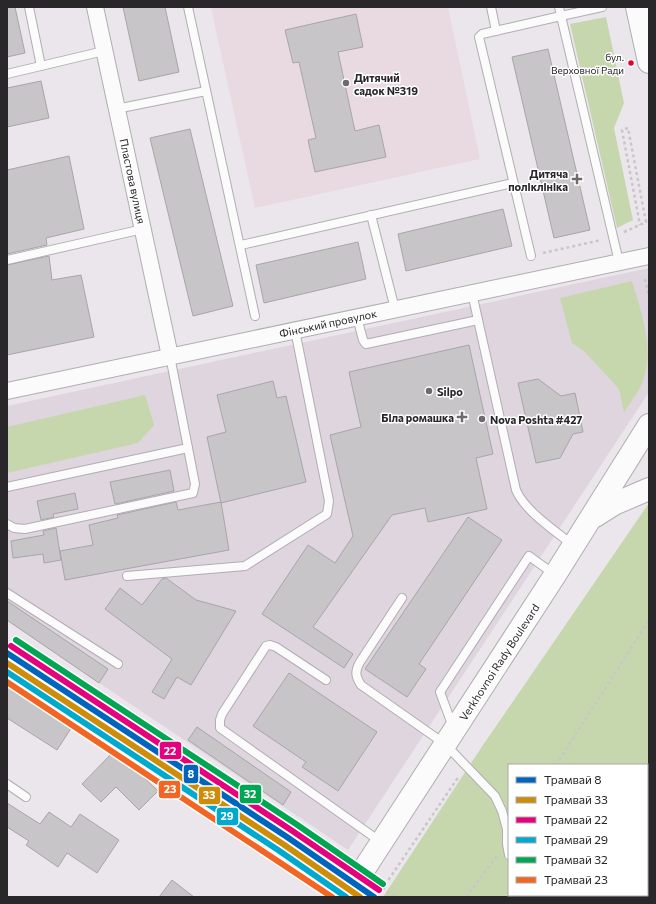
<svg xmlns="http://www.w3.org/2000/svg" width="656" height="904" font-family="Commissioner,sans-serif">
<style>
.built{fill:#ded5de}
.education{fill:#e9d9e0}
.green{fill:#c6d7ad;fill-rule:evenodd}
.building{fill:#c8c5c9;stroke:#a8a5a8}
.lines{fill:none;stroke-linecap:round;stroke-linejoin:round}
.service-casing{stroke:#b1adb1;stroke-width:10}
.minor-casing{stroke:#b1adb1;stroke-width:18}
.trunk-casing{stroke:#b1adb1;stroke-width:24}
.path{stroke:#c8c7c8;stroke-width:2.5;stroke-dasharray:3 3;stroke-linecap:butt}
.service{stroke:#fcfbfc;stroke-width:8}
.minor{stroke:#fcfbfc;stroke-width:16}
.trunk{stroke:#fcfbfc;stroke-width:22}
.tram-1-casing{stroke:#fff;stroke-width:9}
.tram-2-casing{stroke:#fff;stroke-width:9}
.tram-3-casing{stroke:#fff;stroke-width:9}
.tram-4-casing{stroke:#fff;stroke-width:9}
.tram-5-casing{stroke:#fff;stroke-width:9}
.tram-6-casing{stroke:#fff;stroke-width:9}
.tram-1{stroke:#0065bd;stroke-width:6}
.tram-2{stroke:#ce8d08;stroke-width:6}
.tram-3{stroke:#e5007d;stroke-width:6}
.tram-4{stroke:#00a9ce;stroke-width:6}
.tram-5{stroke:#00a651;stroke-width:6}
.tram-6{stroke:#f26522;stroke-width:6}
.bus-dot{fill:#e4002b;stroke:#fff;stroke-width:1.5}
.poi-dot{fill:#6e6a6e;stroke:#fff;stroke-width:1.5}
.labels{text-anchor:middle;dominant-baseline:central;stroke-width:3;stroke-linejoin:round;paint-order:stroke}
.bus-label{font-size:10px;fill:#2a272a;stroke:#fff;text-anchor:end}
.poi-label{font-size:11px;font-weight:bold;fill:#2a272a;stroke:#fff;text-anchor:start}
.street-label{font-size:11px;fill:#2a272a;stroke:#fff}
.line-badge{stroke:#fff;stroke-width:1.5}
.badge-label{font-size:11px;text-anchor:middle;font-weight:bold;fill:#fff}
</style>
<rect width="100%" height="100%" fill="#ebe6eb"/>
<!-- built -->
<path class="built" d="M649 268V392L348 850 7 621V406Z"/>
<!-- education -->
<path class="education" d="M214 7H448L480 159 255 208 211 8Z"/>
<!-- green -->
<g class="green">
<path d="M606 17 624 103 614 128 633 220 617 228 570 24Z"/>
<path d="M632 281C642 315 656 352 641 386 636 396 629 404 624 412L619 389 585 352 572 343 560 298Z"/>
<path d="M145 395 154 425 138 443 7 473V427Z"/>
<path d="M649 503V897H383L481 748ZM509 765H647V895H509Z"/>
</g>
<!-- building -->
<g class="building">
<path d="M7 7H15L25 53 7 57Z"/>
<path d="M123 7H165L179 72 139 81Z"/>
<path d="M356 14 363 47 338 52 355 131 379 125 386 157 315 172 308 140 316 138 299 62 293 63 285 30Z"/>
<path d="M548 49 590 230 554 238 512 57Z"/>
<path d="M41 81 49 118 7 127V88Z"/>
<path d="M190 129 233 306 193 316 150 138Z"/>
<path d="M69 156 84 229 46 238 47 245 7 254V170Z"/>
<path d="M503 209 512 246 406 271 398 234Z"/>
<path d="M358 242 366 279 264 303 256 265Z"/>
<path d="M49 256 52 280 81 275 94 337 7 355V265Z"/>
<path d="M469 345 493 454 476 458 487 509 428 522 425 508 392 515 313 627 353 654 344 668 262 614 308 545 335 563 353 536 330 435 361 427 349 372Z"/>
<path d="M538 379 561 396 575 393 583 432 573 434 560 458 536 463 518 383Z"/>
<path d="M273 381 277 398 286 396 306 482 221 503 207 437 226 432 217 395Z"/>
<path d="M170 470 174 491 115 504 110 482Z"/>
<path d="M75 493 78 509 53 514 54 517 41 520 37 501Z"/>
<path d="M176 502 178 510 221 502 229 550 65 580 60 551 93 545 89 525 118 518 117 515Z"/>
<path d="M468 517 502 540 419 664 426 669 407 697 365 669Z"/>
<path d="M56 528 61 560 44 563 43 554 13 558 11 541 44 535 43 531Z"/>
<path d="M166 578 196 600 236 611 191 685 177 677 164 699 152 692 172 659 105 609 120 588 142 605 162 579Z"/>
<path d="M7 601 108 669 99 683 7 620Z"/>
<path d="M289 673 377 732 338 791 302 767 306 762 253 726Z"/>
<path d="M7 675 77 719 57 750 7 718Z"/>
<path d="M197 727 291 792 283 805 188 740Z"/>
<path d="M115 750 138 764 135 769 158 791 139 810 116 787 101 802 82 784Z"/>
<path d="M7 803 40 824 49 812 71 827 80 814 119 840 97 873 67 853 58 867 26 845 29 841 7 827Z"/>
<path d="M172 880 194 897H159Z"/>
</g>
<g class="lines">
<defs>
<g id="service">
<path d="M29 7 41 66"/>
<path d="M188 7 255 316"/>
<path d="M491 7 496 31"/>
<path d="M559 7 561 16 602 7"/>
<path d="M7 74 104 51"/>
<path d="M116 109 206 91"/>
<path d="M371 215 395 309"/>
<path d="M241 245 513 183"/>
<path d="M531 256 479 37 482 34 561 16 619 262"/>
<path d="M7 260 143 229"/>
<path d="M472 293 516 490C525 511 555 531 573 545"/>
<path d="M357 317 363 340 366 344 478 320"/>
<path d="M7 487 188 448"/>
<path d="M7 524 14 528 25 529 193 493 195 484 170 356"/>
<path d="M127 576 245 566 327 514 329 501 295 330"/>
<path d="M7 593 118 664"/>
<path d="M402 598 360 662C355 671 355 676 361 685L445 744 495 796 502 811 507 829V844L509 855"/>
<path d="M326 680 276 647 270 645 266 646 222 714 220 720V728L381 842"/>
<path d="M453 727 440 692 529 556 554 574"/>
<path d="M7 784 26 797"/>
<path d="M520 895 521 897"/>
</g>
<g id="minor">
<path d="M95 7 170 356"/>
<path d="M7 391 649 256"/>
</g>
<g id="trunk">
<path d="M637 7 649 62"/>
<path d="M595 516 614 504 649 489"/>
<path d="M346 897 555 575 649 425"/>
</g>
</defs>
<!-- service casing -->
<use href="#service" class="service-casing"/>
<!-- minor casing -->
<use href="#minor" class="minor-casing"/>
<!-- trunk casing -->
<use href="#trunk" class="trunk-casing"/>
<!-- path -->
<g class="path">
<path d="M624 232 646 222 628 128 622 130 640 225"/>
<path d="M543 253 601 240"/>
<path d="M645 279 649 296"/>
<path d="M7 646 41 666 328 861"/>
<path d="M556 765 649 620"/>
<path d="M647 833 649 832"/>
<path d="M394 897 383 888 459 776"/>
<path d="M466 897 497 856"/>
</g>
<!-- service -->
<use href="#service" class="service"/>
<!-- minor -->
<use href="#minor" class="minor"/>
<!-- trunk -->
<use href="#trunk" class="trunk"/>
<defs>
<path id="tram-1" d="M7 653 287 837 374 897"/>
<path id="tram-2" d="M7 663 283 844 360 897"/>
<path id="tram-3" d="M11 646 291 830 379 890"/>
<path id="tram-4" d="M7 672 278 850 346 897"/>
<path id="tram-5" d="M16 640 296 824 383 884"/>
<path id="tram-6" d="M7 682 332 897"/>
</defs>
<!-- tram-1 casing -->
<use href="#tram-1" class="tram-1-casing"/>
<!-- tram-2 casing -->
<use href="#tram-2" class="tram-2-casing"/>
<!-- tram-3 casing -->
<use href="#tram-3" class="tram-3-casing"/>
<!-- tram-4 casing -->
<use href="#tram-4" class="tram-4-casing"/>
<!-- tram-5 casing -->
<use href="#tram-5" class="tram-5-casing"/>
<!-- tram-6 casing -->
<use href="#tram-6" class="tram-6-casing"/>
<!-- tram-1 -->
<use href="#tram-1" class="tram-1"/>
<!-- tram-2 -->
<use href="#tram-2" class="tram-2"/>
<!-- tram-3 -->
<use href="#tram-3" class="tram-3"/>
<!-- tram-4 -->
<use href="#tram-4" class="tram-4"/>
<!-- tram-5 -->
<use href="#tram-5" class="tram-5"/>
<!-- tram-6 -->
<use href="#tram-6" class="tram-6"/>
</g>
<!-- markers -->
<circle class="bus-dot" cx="631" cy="63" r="3.5"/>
<g class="poi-dot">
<circle cx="346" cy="83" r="4"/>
<path d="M575 173h4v4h4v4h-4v4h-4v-4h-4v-4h4z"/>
<circle cx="429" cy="391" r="4"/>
<path d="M460 411h4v4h4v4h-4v4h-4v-4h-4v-4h4z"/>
<circle cx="482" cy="419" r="4"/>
</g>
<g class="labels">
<!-- bus labels -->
<g class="bus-label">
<text x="624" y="57">бул.<tspan x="624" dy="13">Верховної Ради</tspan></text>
</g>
<!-- poi labels -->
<g class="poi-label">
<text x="354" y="77">Дитячий<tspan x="354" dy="13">садок №319</tspan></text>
<text x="568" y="173" text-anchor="end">Дитяча<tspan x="568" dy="13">поліклініка</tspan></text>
<text x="437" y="391">Silpo</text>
<text x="454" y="417" text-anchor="end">Біла ромашка</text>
<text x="490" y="419">Nova Poshta #427</text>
</g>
<!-- street labels -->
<g class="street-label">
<text transform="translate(133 181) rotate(78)">Пластова вулиця</text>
<text transform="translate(328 323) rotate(-12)">Фінський провулок</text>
<text transform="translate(499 662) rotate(-57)">Verkhovnoi Rady Boulevard</text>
</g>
</g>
<g class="line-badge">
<rect x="159" y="741" width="23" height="19" rx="4" fill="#e5007d"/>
<rect x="183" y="764" width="16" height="20" rx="4" fill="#0065bd"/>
<rect x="158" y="780" width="23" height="19" rx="4" fill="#f26522"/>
<rect x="239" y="784" width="23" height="20" rx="4" fill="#00a651"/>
<rect x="198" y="786" width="23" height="19" rx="4" fill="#ce8d08"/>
<rect x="216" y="807" width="23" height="19" rx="4" fill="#00a9ce"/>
</g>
<g class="badge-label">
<text x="170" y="755">22</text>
<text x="191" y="778">8</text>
<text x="170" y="793">23</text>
<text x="250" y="798">32</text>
<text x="209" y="799">33</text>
<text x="227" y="820">29</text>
</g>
<!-- border -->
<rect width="656" height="904" fill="none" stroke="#2a272a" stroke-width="16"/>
<!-- legend -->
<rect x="508" y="764" width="140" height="132" fill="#ffffff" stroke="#aaa9aa"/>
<rect x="516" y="777" width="20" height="6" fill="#0065bd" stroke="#aaa9aa"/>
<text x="544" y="784" font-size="12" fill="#2a272a">Трамвай 8</text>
<rect x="516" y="797" width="20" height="6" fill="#ce8d08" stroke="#aaa9aa"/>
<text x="544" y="804" font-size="12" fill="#2a272a">Трамвай 33</text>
<rect x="516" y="817" width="20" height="6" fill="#e5007d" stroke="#aaa9aa"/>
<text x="544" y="824" font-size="12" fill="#2a272a">Трамвай 22</text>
<rect x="516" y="837" width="20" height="6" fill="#00a9ce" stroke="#aaa9aa"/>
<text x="544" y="844" font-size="12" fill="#2a272a">Трамвай 29</text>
<rect x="516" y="857" width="20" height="6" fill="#00a651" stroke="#aaa9aa"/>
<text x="544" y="864" font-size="12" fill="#2a272a">Трамвай 32</text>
<rect x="516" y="877" width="20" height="6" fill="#f26522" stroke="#aaa9aa"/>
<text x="544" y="884" font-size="12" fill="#2a272a">Трамвай 23</text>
</svg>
